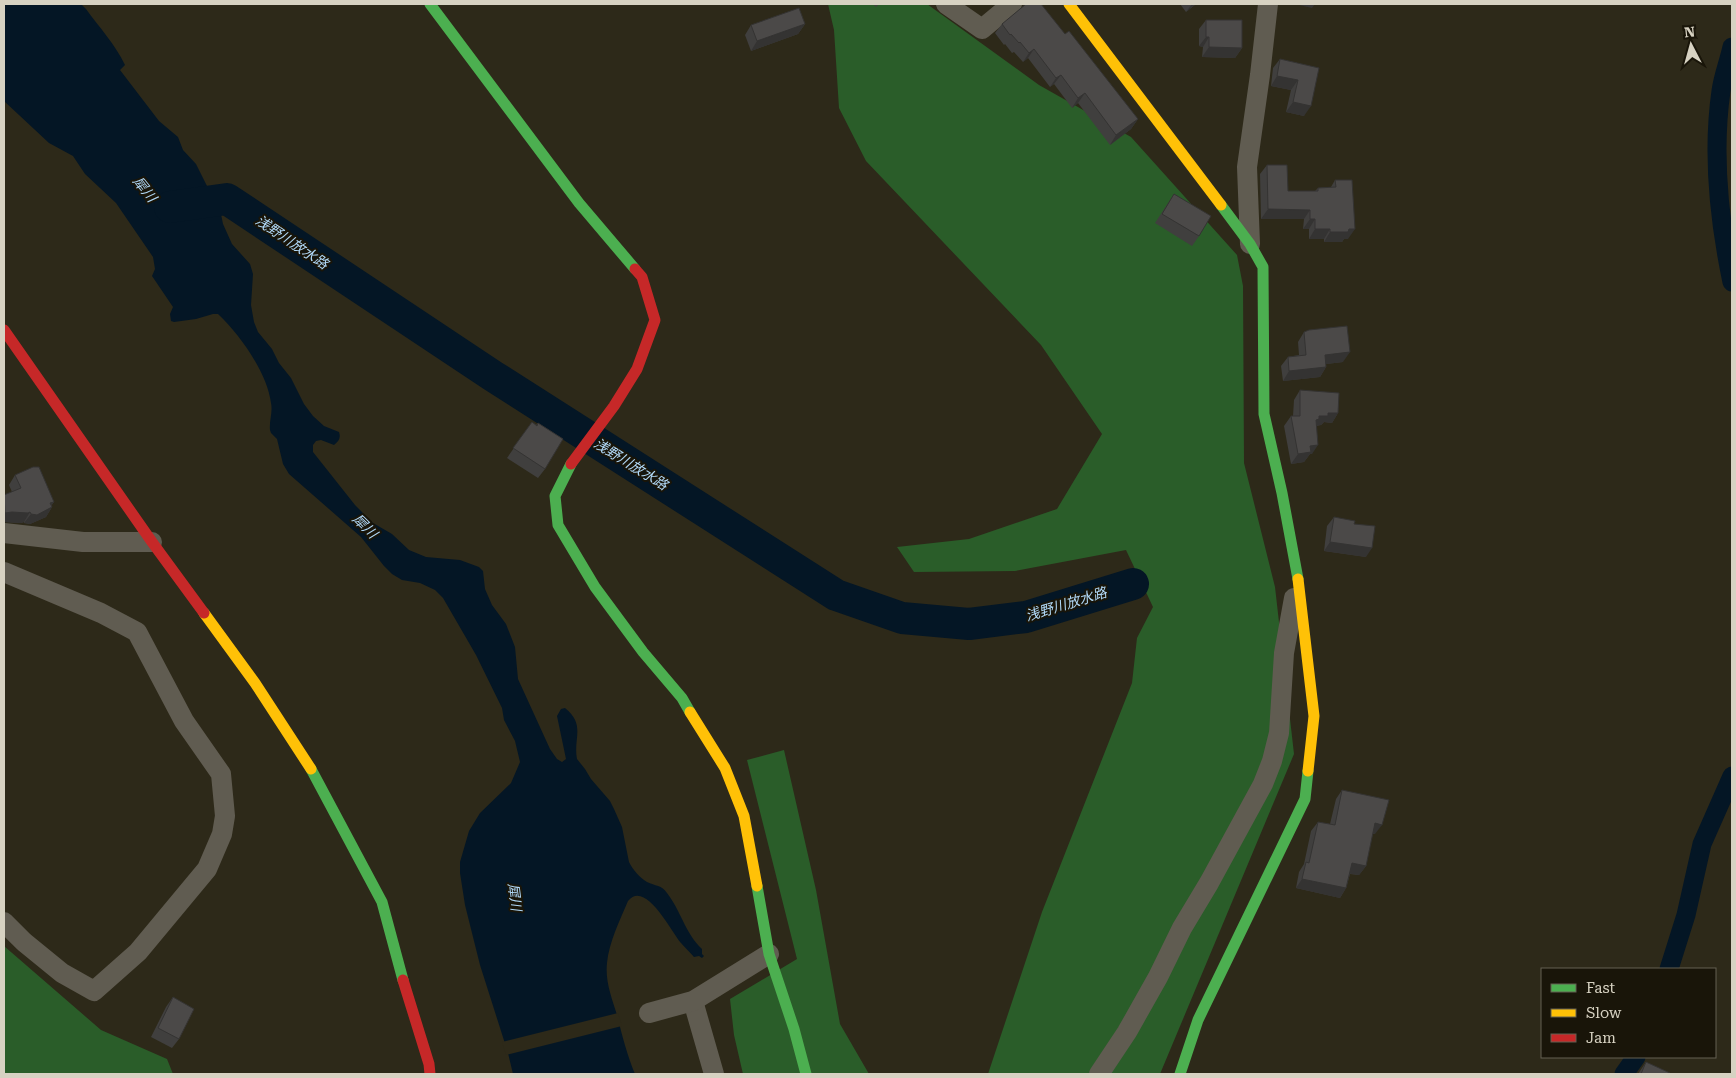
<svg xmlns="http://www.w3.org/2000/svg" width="1736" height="1078" font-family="'Roboto Serif','Noto Sans JP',serif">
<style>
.green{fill:#2a5d29}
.water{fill:#041625}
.pier{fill:#2d2919}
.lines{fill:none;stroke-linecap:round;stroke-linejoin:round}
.canal{stroke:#041625;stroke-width:19}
.river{stroke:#041625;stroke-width:32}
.street{stroke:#605c51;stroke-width:20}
.fast{stroke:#4caf50;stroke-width:11}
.slow{stroke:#ffc107;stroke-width:11}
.jam{stroke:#c62828;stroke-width:11}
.wall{fill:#403f3e}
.shaded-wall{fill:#343332}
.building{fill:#4b4948;stroke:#343332}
.labels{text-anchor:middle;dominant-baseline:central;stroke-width:4;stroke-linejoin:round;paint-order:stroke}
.water-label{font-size:14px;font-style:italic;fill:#b1d9f8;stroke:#191509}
</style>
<rect width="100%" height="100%" fill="#2d2919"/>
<!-- green -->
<g class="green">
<path d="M828 4H927L1039 85 1131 137 1237 255 1243 286 1244 463 1275 587 1294 754 1160 1074H988L1042 912 1132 683 1137 638 1153 607 1126 550 1015 571 914 572 897 547 969 539 1057 509 1102 434 1041 345 866 161 839 108 834 30Z"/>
<path d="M784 750 816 890 840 1024 869 1074H743L734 1035 730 999 797 959 747 760Z"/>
<path d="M4 946 101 1030 167 1059 173 1074H4Z"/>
</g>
<!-- water -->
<path class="water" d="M4 4H81L86 9C99 27 115 44 125 65L120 70 159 121 178 137 183 150 196 164 221 214 223 224 232 244 250 264 253 274 251 305 254 322 258 332 272 349 279 363 291 378 304 404 313 416 324 426 339 432C341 438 339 441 334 445L321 440 316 441 313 445V452L355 505 373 523 392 534 409 550 426 557 460 560 479 567 483 571 485 589 492 605 506 624 515 647 518 679 550 749 557 759 562 762 566 759 557 716 561 709 565 708C586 725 573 738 577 759L585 769 591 779 610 801 614 809 622 827 629 862C633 870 640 878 647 882 655 886 662 885 667 893 681 911 685 933 702 949V954L704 956 702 958 699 956 694 957C690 952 685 948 681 943 671 931 645 879 628 901 620 920 609 942 607 963 605 982 612 998 617 1015 622 1035 627 1055 635 1074H513L508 1053 480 965 465 905 460 873V862L469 831 480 813 511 783 520 762 515 741 504 720 502 708 476 655 443 598 435 590 420 583 402 580 392 574 384 566 361 537 289 474 283 464 277 439 271 433 270 430C269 421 273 412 271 403 267 372 240 335 218 314H213L196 319 174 322 171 321 170 314 173 307 152 276 155 269 153 257 116 203 85 174 73 156 49 143 4 101Z"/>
<!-- pier -->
<path class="pier" d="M618 1013 622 1026 506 1055 502 1042Z"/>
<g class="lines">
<!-- canal -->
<g class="canal">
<path d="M1732 47C1729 61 1723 76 1721 91 1712 154 1719 220 1732 282"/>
<path d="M1669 969 1686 915 1702 844 1732 776"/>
<path d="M1624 1074 1636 1057"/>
</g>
<!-- river -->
<path class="river" d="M170 207 227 199 493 376 836 595 902 618 969 624 1026 617 1133 584"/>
<!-- street -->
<g class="street">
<path d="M946 4 982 29 1012 4"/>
<path d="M1250 244 1247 167 1260 75 1268 4"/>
<path d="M4 533 83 542H152"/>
<path d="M4 572 101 613 137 632 184 721 221 774 225 816 222 834 207 869 138 952 94 991 62 973 24 942 4 922"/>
<path d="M693 1001 714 1074"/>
<path d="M649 1013 693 1001 769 954"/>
<path d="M1099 1074 1127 1032 1158 977 1182 928 1209 883 1263 784 1272 761 1279 733 1284 653 1294 598"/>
</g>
<!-- fast -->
<g class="fast">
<path d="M430 4 579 203 635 269"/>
<path d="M1221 205 1250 244 1263 267 1264 414 1282 493 1298 579"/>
<path d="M571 464 555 496 558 525 595 587 643 652 682 698 690 712"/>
<path d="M311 769 382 902 403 980"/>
<path d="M757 886 769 954 794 1029 806 1074"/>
<path d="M1180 1074 1198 1020 1305 799 1308 771"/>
</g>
<!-- slow -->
<g class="slow">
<path d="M1069 4 1221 205"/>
<path d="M1298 579 1314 716 1308 771"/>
<path d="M204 613 255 683 311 769"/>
<path d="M690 712 725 768 744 816 757 886"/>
</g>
<!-- jam -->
<g class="jam">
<path d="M4 330 152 542 204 613"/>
<path d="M571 464 614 406 637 369 655 320 642 277 635 269"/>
<path d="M403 980 429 1064 430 1074"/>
</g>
</g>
<!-- wall -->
<g class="wall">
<path d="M873 4H879L876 7Z"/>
<path d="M1180 4H1196L1186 12Z"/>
<path d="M1206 20 1242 48 1235 58 1202 57 1203 47 1199 46V29Z"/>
<path d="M805 24 798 34 751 51 745 35 751 25Z"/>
<path d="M1002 24 1065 34 1138 119 1131 129 1110 145 1078 103 1072 108 1054 84 1050 87 1028 58 1023 62 1014 52 1012 53 1005 44 1004 45 995 33Z"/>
<path d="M1280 59 1319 68 1304 116 1286 112 1291 90 1271 86 1273 68Z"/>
<path d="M1267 165 1288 191H1315L1318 188 1331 187 1335 180 1348 239H1344L1342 242H1324V239H1309V229H1303L1304 219H1261L1260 174Z"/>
<path d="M1174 194 1199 236 1192 246 1155 223Z"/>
<path d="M1304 332 1343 362 1326 364V367L1320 377 1283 381 1281 366 1288 357 1299 355 1298 342Z"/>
<path d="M1300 390 1338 413 1332 423 1324 422 1321 425 1316 426 1312 454H1310L1304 462 1291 464 1284 426 1291 416H1293L1294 400Z"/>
<path d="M532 422 536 425 538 423 545 469 538 478 507 458Z"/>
<path d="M15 475 54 502 51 506 52 507 46 517 30 524 24 523V522L21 523 4 522V495L12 492 9 485Z"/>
<path d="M1334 517 1354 524 1366 557 1324 551 1327 526Z"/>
<path d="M1342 790 1375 834H1372L1366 866 1359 875 1350 874 1346 888 1340 898 1296 888 1299 872 1304 864 1311 831 1318 822 1330 824 1336 799Z"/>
<path d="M173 997 179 1039 172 1048 151 1037 166 1007Z"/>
<path d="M1646 1062 1670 1074H1638Z"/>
</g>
<!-- shaded-wall -->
<g class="shaded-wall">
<path d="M1192 4H1196L1186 12Z"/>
<path d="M1295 4H1315L1312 8Z"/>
<path d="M805 24 798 34 751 51 757 41Z"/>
<path d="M1206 37H1209L1203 47 1199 46Z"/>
<path d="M1209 47 1242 48 1235 58 1202 57Z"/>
<path d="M1034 49 1028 58 1023 62 1029 53Z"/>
<path d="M1061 75 1054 84 1050 87 1056 78Z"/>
<path d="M1277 76 1298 80 1291 90 1271 86Z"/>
<path d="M1085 93 1078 103 1072 108 1078 98Z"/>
<path d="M1293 102 1311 106 1304 116 1286 112Z"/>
<path d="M1138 119 1131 129 1110 145 1116 135Z"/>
<path d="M1268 209 1310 210 1304 219H1261Z"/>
<path d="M1310 219H1315L1309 229H1303Z"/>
<path d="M1315 229H1330L1324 239H1309Z"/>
<path d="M1349 229H1355L1348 239H1344L1342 242H1324L1330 232Z"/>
<path d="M1350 352 1343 362 1318 365 1325 355Z"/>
<path d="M1326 367 1320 377 1283 381 1289 371Z"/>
<path d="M1328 413H1338L1332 423 1324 422 1321 425 1315 426 1316 420 1319 416Z"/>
<path d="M1318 445 1312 454H1310L1304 462 1291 464 1298 454 1310 446Z"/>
<path d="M54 502 49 508 52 507 46 517 30 524 24 523 31 514Z"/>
<path d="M12 512H30L24 522 21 523 4 522V515L5 513Z"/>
<path d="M1330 542 1372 548 1366 557 1324 551Z"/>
<path d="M1375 823 1382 825 1375 834 1368 833Z"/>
<path d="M1352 863 1366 866 1359 875 1345 873Z"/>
<path d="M1302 879 1346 888 1340 898 1296 888Z"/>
</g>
<!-- building -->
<g class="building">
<path d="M1026 4H1041L1065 34 1069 31 1138 119 1116 135 1085 93 1078 98 1061 75 1056 78 1034 49 1029 53 1020 42 1019 43 1011 34 1010 35 1002 24Z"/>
<path d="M799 8 805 24 757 41 751 25Z"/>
<path d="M1206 20H1242V48L1209 47V37H1206Z"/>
<path d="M1280 59 1319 68 1311 106 1293 102 1298 80 1277 76Z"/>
<path d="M1267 165H1287L1288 191H1318V188L1336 187 1335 180H1352L1355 229H1349L1348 232H1330V229H1315V219H1310V210L1268 209Z"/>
<path d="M1174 194 1211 216 1199 236 1162 214Z"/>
<path d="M1347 326 1350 352 1325 355 1326 367 1289 371 1288 357 1306 355 1304 332 1309 330Z"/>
<path d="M1300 390 1339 393 1338 413H1328V416H1319V419L1316 420 1318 445 1310 446 1311 452 1298 454 1291 416H1300Z"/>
<path d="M532 422 537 426 538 423 563 439 545 469 513 448Z"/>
<path d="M33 467H39L54 502 50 503 52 507 37 515 31 514 30 512 28 513 12 512 5 513 4 495 21 488 15 475Z"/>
<path d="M1334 517 1355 521 1354 524 1375 526 1372 548 1330 542Z"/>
<path d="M1342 790 1389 800 1382 825 1375 823 1366 866 1352 863 1346 888 1302 879 1306 862 1309 863 1318 822 1335 825Z"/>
<path d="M173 997 194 1009 179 1039 158 1028Z"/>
<path d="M1646 1062 1670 1073V1074H1641Z"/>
</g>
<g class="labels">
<!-- water labels -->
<g class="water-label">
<text transform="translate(145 189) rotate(51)">犀川</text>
<text transform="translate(292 242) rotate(34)">浅野川放水路</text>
<text transform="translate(631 464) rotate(32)">浅野川放水路</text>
<text transform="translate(365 526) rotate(44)">犀川</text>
<text transform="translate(1066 604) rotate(-17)">浅野川放水路</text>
<text transform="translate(515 897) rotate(83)">犀川</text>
</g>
</g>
<!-- border -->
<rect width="1736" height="1078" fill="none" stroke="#d7d2c2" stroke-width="10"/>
<!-- legend -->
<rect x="1541" y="968" width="175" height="90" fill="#191509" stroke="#656153"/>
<rect x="1551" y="984" width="25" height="8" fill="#4caf50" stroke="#656153"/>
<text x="1586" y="993" font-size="15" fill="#d7d2c2">Fast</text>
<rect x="1551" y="1009" width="25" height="8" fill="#ffc107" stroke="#656153"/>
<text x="1586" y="1018" font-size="15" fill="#d7d2c2">Slow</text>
<rect x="1551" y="1034" width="25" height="8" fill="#c62828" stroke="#656153"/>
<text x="1586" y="1043" font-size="15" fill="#d7d2c2">Jam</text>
<!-- north arrow -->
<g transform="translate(1691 45) rotate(354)" stroke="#191509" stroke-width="4" paint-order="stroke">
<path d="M0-4L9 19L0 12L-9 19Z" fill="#d7d2c2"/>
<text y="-8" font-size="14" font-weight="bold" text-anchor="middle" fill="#d7d2c2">N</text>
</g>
</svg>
